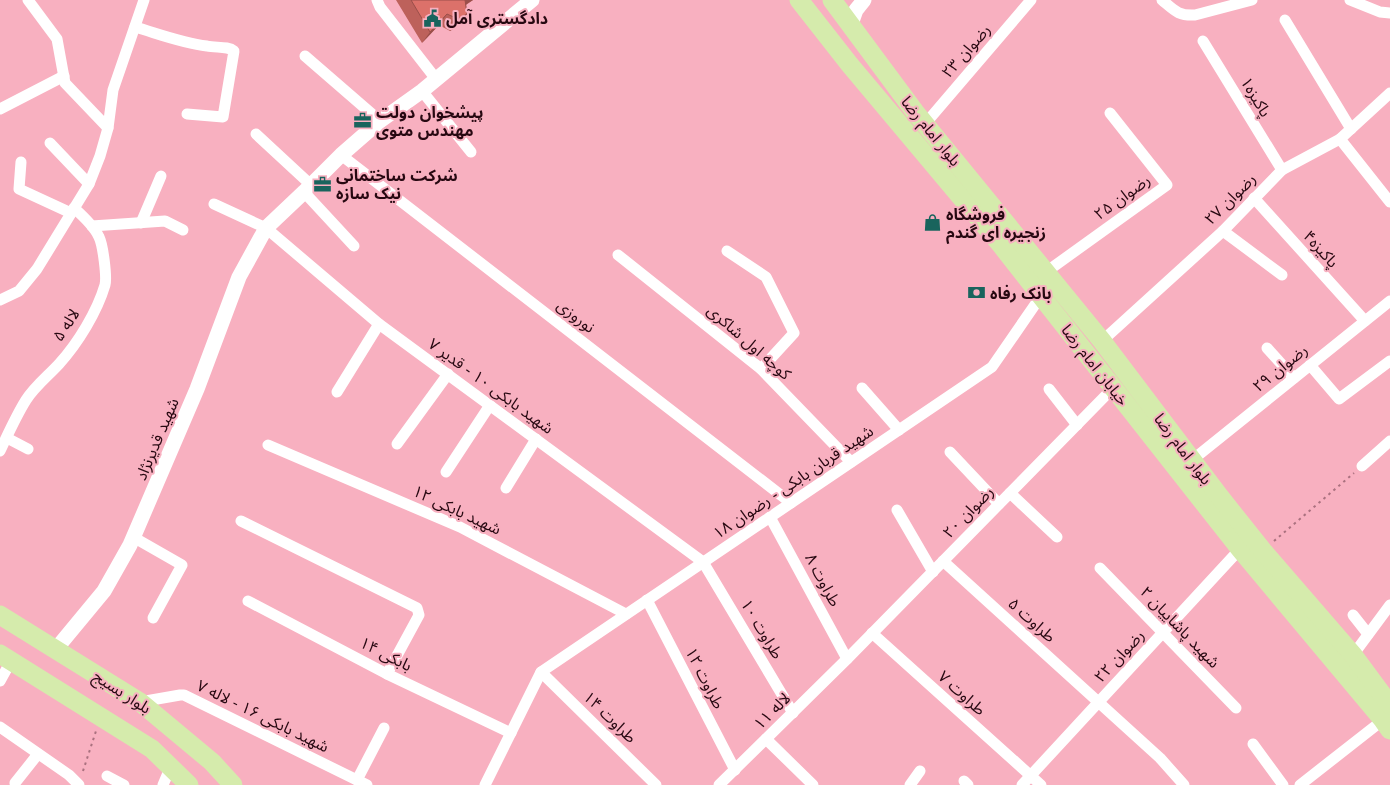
<svg xmlns="http://www.w3.org/2000/svg" width="1390" height="785" font-family="Arial,'Noto Sans Arabic',sans-serif">
<style>
.lines{fill:none;stroke-linecap:round;stroke-linejoin:round}
.path{stroke:#aa717f;stroke-width:2;stroke-dasharray:2.5 4;stroke-linecap:butt}
.minor{stroke:#fff;stroke-width:11}
.tertiary{stroke:#fff;stroke-width:15}
.primary{stroke:#d5ebac;stroke-width:19}
.wall{fill:#bd615b}
.shaded-wall{fill:#9a4f4a}
.building{fill:#dc716a;stroke:#9a4f4a}
.labels{text-anchor:middle;dominant-baseline:central;stroke-width:4;stroke-linejoin:round;paint-order:stroke}
.poi-label{font-size:16px;font-weight:bold;fill:#270811;stroke:#f8b0c0;text-anchor:start}
.street-label{font-size:16px;fill:#270811;stroke:#f8b0c0}
</style>
<rect width="100%" height="100%" fill="#f8b0c0"/>
<g class="lines">
<!-- path -->
<g class="path">
<path d="M1274 541 1354 473"/>
<path d="M83 771 96 731"/>
</g>
<!-- minor -->
<g class="minor">
<path d="M28 0 57 39 65 83 108 128"/>
<path d="M377 0 380 7 436 79"/>
<path d="M1162 0C1174 10 1178 16 1195 15L1252 0"/>
<path d="M1350 0 1380 12 1390 13"/>
<path d="M1285 20 1351 129"/>
<path d="M135 27C159 34 182 43 207 46 216 48 228 46 234 51L223 117 187 114"/>
<path d="M1203 41 1282 170"/>
<path d="M305 56 380 121"/>
<path d="M422 91 471 152"/>
<path d="M0 109 64 76"/>
<path d="M925 124 1031 0"/>
<path d="M256 134 311 185"/>
<path d="M1340 139 1390 202"/>
<path d="M50 143 89 184"/>
<path d="M341 155 791 503"/>
<path d="M21 162 19 189 71 213"/>
<path d="M304 192 354 246"/>
<path d="M1254 198 1365 321"/>
<path d="M214 204 266 228 379 324 703 562 793 713"/>
<path d="M141 223 161 176"/>
<path d="M92 226 165 221 183 230"/>
<path d="M1223 231 1282 275"/>
<path d="M727 251 766 277 794 333 761 369"/>
<path d="M618 255 761 369 851 462"/>
<path d="M1046 272 1167 185 1110 113"/>
<path d="M0 300 19 291 37 269 89 184 100 156 108 128 113 90 144 0"/>
<path d="M1102 341 1223 231 1282 170 1340 139 1390 93"/>
<path d="M1267 348 1294 378"/>
<path d="M1310 365 1339 399 1390 361"/>
<path d="M862 388 899 430"/>
<path d="M1049 389 1077 425"/>
<path d="M337 392 379 324"/>
<path d="M7 438 28 449"/>
<path d="M397 444 448 374"/>
<path d="M268 445 460 527 626 614"/>
<path d="M0 451C8 434 16 416 26 400 35 386 48 376 59 364 78 343 97 312 105 285 107 277 103 245 99 237 94 226 83 216 74 208"/>
<path d="M950 452 999 504"/>
<path d="M1191 461 1390 301"/>
<path d="M1362 466 1390 441"/>
<path d="M446 472 490 405"/>
<path d="M506 488 536 439"/>
<path d="M1010 493 1057 537"/>
<path d="M897 510 933 572"/>
<path d="M770 517 847 659"/>
<path d="M241 521 417 608 419 615 387 674"/>
<path d="M133 537 182 565 153 618"/>
<path d="M943 561 1160 758 1184 785"/>
<path d="M1100 568 1236 708"/>
<path d="M647 600 735 770"/>
<path d="M248 601 387 674 511 733"/>
<path d="M1353 615 1368 634"/>
<path d="M872 633 1041 785"/>
<path d="M1353 655 1390 605"/>
<path d="M541 672 656 785"/>
<path d="M0 681 11 661"/>
<path d="M140 702 180 695H184L367 785"/>
<path d="M0 727 69 775 79 785"/>
<path d="M766 739 813 785"/>
<path d="M1253 744 1283 785"/>
<path d="M107 776 124 785"/>
<path d="M357 780 384 728"/>
<path d="M964 781 968 785"/>
<path d="M15 783 38 754"/>
<path d="M163 785 171 766"/>
<path d="M485 785 541 672 992 367 1041 296"/>
<path d="M719 785 847 659 1113 388"/>
<path d="M910 785 920 771"/>
<path d="M1022 785 1240 549"/>
<path d="M1300 785 1383 720"/>
</g>
<!-- tertiary -->
<g class="tertiary">
<path d="M851 24 856 10 864 0"/>
<path d="M56 649 104 591 130 545 197 389 239 277 266 228 304 192 341 155 380 121 422 91 532 0"/>
</g>
<!-- primary -->
<g class="primary">
<path d="M799 0 850 65 1001 245 1240 549 1383 720 1390 730"/>
<path d="M832 0 915 112 1102 341 1220 497 1263 551 1353 655 1390 705"/>
<path d="M0 615 140 702 212 762 233 785"/>
<path d="M0 654 152 749 189 785"/>
</g>
</g>
<!-- wall -->
<path class="wall" d="M396 0H473L466 5 467 14 459 25 450 31 439 25 422 43Z"/>
<!-- shaded-wall -->
<g class="shaded-wall">
<path d="M465 0H473L457 10Z"/>
<path d="M447 14 439 25 422 43 430 32Z"/>
<path d="M467 14 459 25 450 31 458 19Z"/>
</g>
<!-- building -->
<path class="building" d="M411 0H465L467 14 458 19 447 14 430 32Z"/>
<!-- icons -->
<defs>
<symbol id="civic-bare" viewBox="-9 -9 18 18"><path d="M-.6-6.5H3V-4.5H.6V-3L4-1V1h2V6H-6V1h2V-1L-.6-3ZM-1.2 2.5V6h2.4V2.5Z" fill="#19645d" stroke="#f8b0c0" stroke-width="2.5" paint-order="stroke"/></symbol>
<symbol id="office-bare" viewBox="-9 -9 18 18"><path d="M-6-3h4V-5.5h4V-3h4V5H-6ZM-1-4.5V-3h2v-1.5ZM-6 0V1H6V0Z" fill="#19645d" stroke="#f8b0c0" stroke-width="2.5" paint-order="stroke"/></symbol>
<symbol id="shop-bare" viewBox="-9 -9 18 18"><path d="M-5-2.5h2.3a2.7 3.5 0 0 1 5.4 0H5L5.5 6h-11ZM-1.5-2.5h3a1.5 2.3 0 0 0-3 0Z" fill="#19645d" stroke="#f8b0c0" stroke-width="2.5" paint-order="stroke"/></symbol>
<symbol id="bank-bare" viewBox="-9 -9 18 18"><path d="M-6-4H6V4H-6ZM0-2.3a2.3 2.3 0 1 0 0 4.6a2.3 2.3 0 1 0 0-4.6Z" fill="#19645d" stroke="#f8b0c0" stroke-width="2.5" paint-order="stroke"/></symbol>
</defs>
<g fill-rule="evenodd">
<use href="#civic-bare" x="420" y="6" width="25" height="25"/>
<use href="#office-bare" x="350" y="108" width="25" height="25"/>
<use href="#office-bare" x="310" y="172" width="25" height="25"/>
<use href="#shop-bare" x="920" y="210" width="25" height="25"/>
<use href="#bank-bare" x="964" y="280" width="25" height="25"/>
</g>
<g class="labels">
<!-- poi labels -->
<g class="poi-label">
<text x="446" y="18">دادگستری آمل</text>
<text x="376" y="112">پیشخوان دولت<tspan x="376" dy="18">مهندس متوی</tspan></text>
<text x="336" y="175">شرکت ساختمانی<tspan x="336" dy="18">نیک سازه</tspan></text>
<text x="946" y="214">فروشگاه<tspan x="946" dy="18">زنجیره ای گندم</tspan></text>
<text x="990" y="293">بانک رفاه</text>
</g>
<!-- street labels -->
<g class="street-label">
<text transform="translate(966 51) rotate(-49)">رضوان ۲۳</text>
<text transform="translate(1256 97) rotate(59)">پاکیزه۱</text>
<text transform="translate(931 131) rotate(51)">بلوار امام رضا</text>
<text transform="translate(1122 197) rotate(-36)">رضوان ۲۵</text>
<text transform="translate(1230 199) rotate(-45)">رضوان ۲۷</text>
<text transform="translate(1321 249) rotate(48)">پاکیزه۴</text>
<text transform="translate(576 316) rotate(38)">نوروزی</text>
<text transform="translate(66 325) rotate(-57)">لاله ۵</text>
<text transform="translate(749 342) rotate(41)">کوچه اول شاکری</text>
<text transform="translate(1095 365) rotate(52)">خیابان امام رضا</text>
<text transform="translate(1280 368) rotate(-39)">رضوان ۲۹</text>
<text transform="translate(491 386) rotate(36)">شهید بابکی ۱۰ - قدیر ۷</text>
<text transform="translate(157 439) rotate(-67)">شهید قدیرنژاد</text>
<text transform="translate(1183 449) rotate(53)">بلوار امام رضا</text>
<text transform="translate(793 482) rotate(-34)">شهید قربان بابکی - رضوان ۱۸</text>
<text transform="translate(457 510) rotate(25)">شهید بابکی ۱۲</text>
<text transform="translate(968 512) rotate(-46)">رضوان ۲۰</text>
<text transform="translate(823 580) rotate(62)">طراوت ۸</text>
<text transform="translate(1032 620) rotate(42)">طراوت ۵</text>
<text transform="translate(1180 627) rotate(46)">شهید پاشاییان ۲</text>
<text transform="translate(762 629) rotate(59)">طراوت ۱۰</text>
<text transform="translate(386 654) rotate(27)">بابکی ۱۴</text>
<text transform="translate(1119 656) rotate(-47)">رضوان ۲۲</text>
<text transform="translate(705 678) rotate(63)">طراوت ۱۲</text>
<text transform="translate(122 692) rotate(33)">بلوار بسیج</text>
<text transform="translate(962 693) rotate(42)">طراوت ۷</text>
<text transform="translate(772 711) rotate(-45)">لاله ۱۱</text>
<text transform="translate(263 716) rotate(26)">شهید بابکی ۱۶ - لاله ۷</text>
<text transform="translate(610 717) rotate(44)">طراوت ۱۴</text>
</g>
</g>
</svg>
